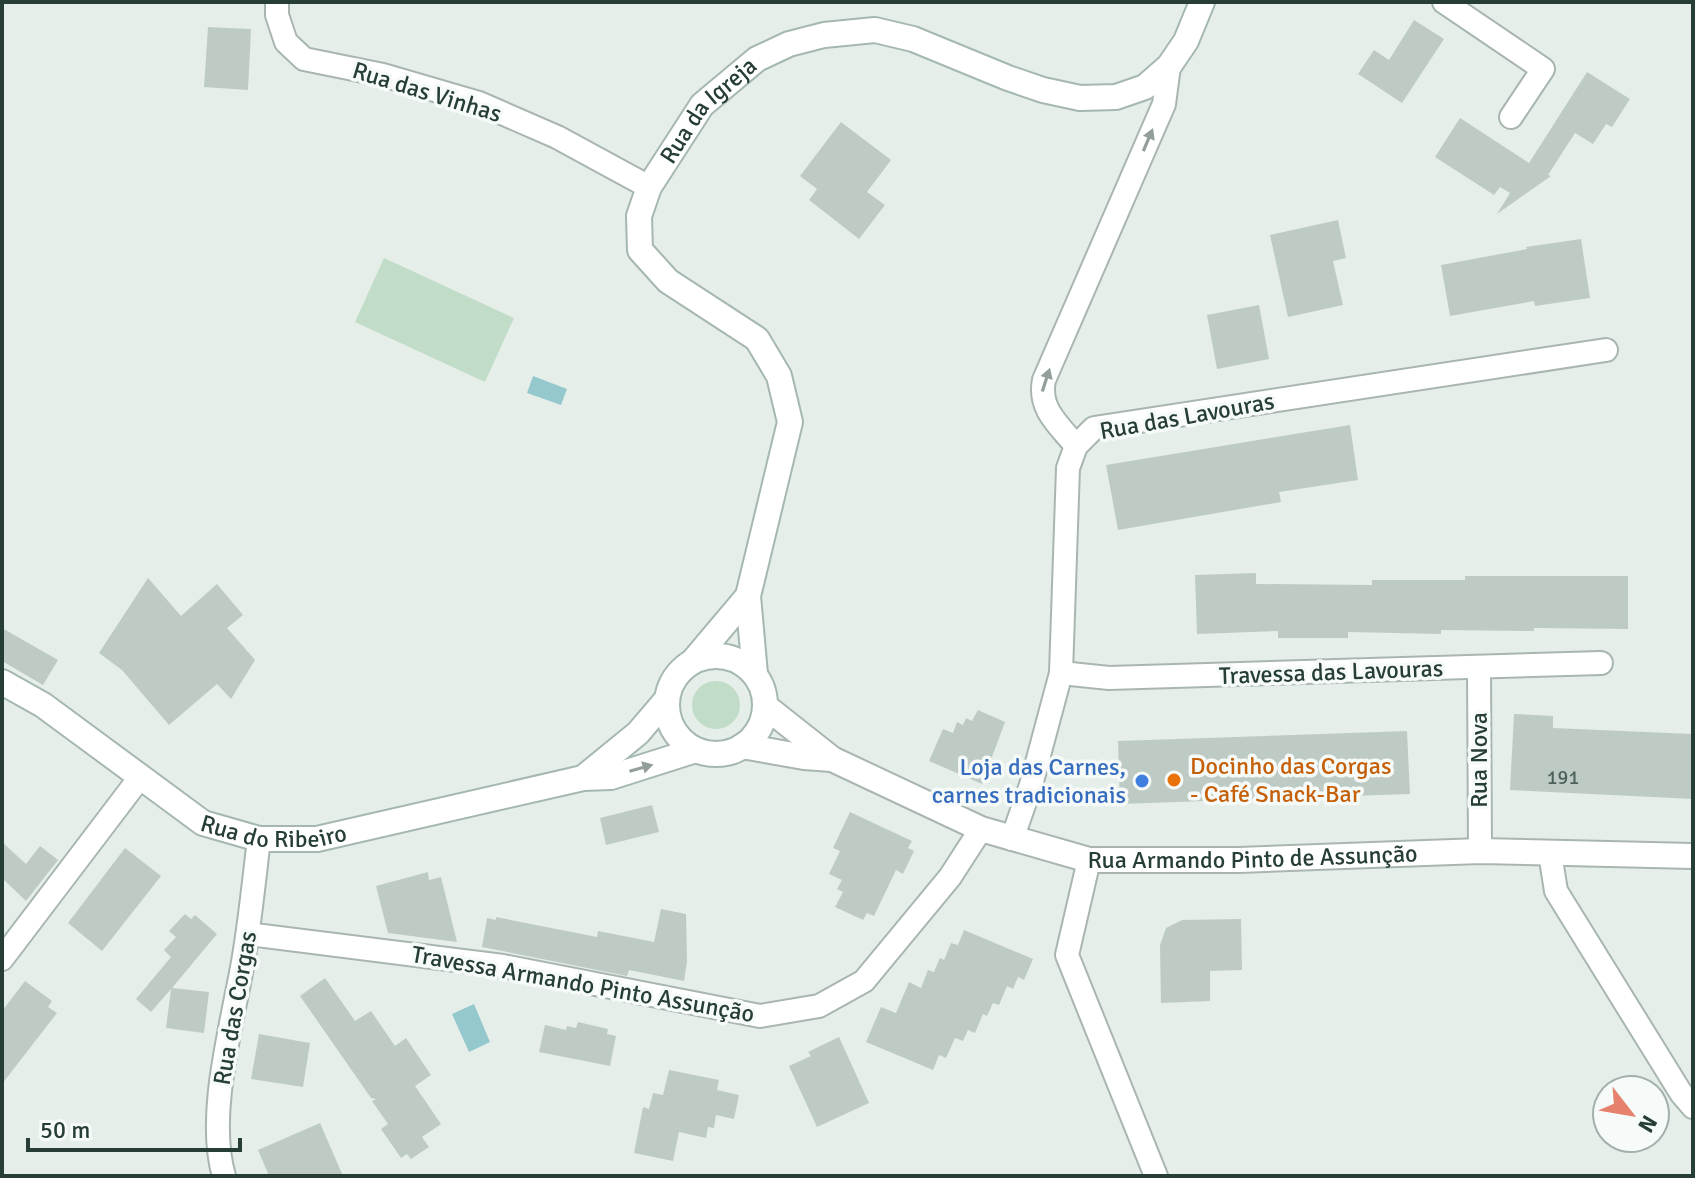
<svg xmlns="http://www.w3.org/2000/svg" width="1695" height="1178" font-family="Signika,sans-serif">
<style>
.green{fill:#c1dcc7}
.water{fill:#94c8cd}
.building{fill:#becbc5}
.lines{fill:none;stroke-linecap:round;stroke-linejoin:round}
.minor-casing{stroke:#a9b6b0;stroke-width:26}
.tertiary-casing{stroke:#a9b6b0;stroke-width:28}
.secondary-casing{stroke:#a5b8b0;stroke-width:28}
.minor{stroke:#fff;stroke-width:22}
.tertiary{stroke:#fff;stroke-width:24}
.secondary{stroke:#fff;stroke-width:24}
.oneway{fill:#929e9a}
.food-dot{fill:#e8710a;stroke:#f6faf8;stroke-width:3}
.shop-dot{fill:#3f7fe0;stroke:#f6faf8;stroke-width:3}
.labels{text-anchor:middle;dominant-baseline:central;stroke-width:7;stroke-linejoin:round;paint-order:stroke}
.number-label{font-size:20px;fill:#4c615a}
.street-label{font-size:24px;fill:#263e36;stroke:#f6faf8}
.food-label{font-size:24px;fill:#c56008;stroke:#f6faf8;text-anchor:start}
.shop-label{font-size:24px;fill:#366cbe;stroke:#f6faf8;text-anchor:end}
</style>
<rect width="100%" height="100%" fill="#e6eeea"/>
<!-- green -->
<g class="green">
<path d="M384 258 514 318 485 382 355 322Z"/>
<circle cx="716" cy="705" r="24"/>
</g>
<!-- water -->
<g class="water">
<path d="M533 376 567 389 561 405 527 393Z"/>
<path d="M474 1004 490 1042 469 1052 452 1014Z"/>
</g>
<!-- building -->
<g class="building">
<path d="M1414 20 1444 39 1402 103 1358 74 1374 50 1389 60Z"/>
<path d="M208 27 251 29 248 90 204 87Z"/>
<path d="M1587 72 1630 99 1612 127 1606 124 1593 144 1575 133 1548 175 1551 176 1497 214 1510 193 1500 187 1494 195 1435 157 1460 118 1529 163Z"/>
<path d="M841 122 891 160 867 192 885 205 859 239 809 200 817 189 800 176Z"/>
<path d="M1338 220 1346 258 1333 261 1343 305 1288 317 1270 235Z"/>
<path d="M1581 239 1590 298 1535 306 1534 301 1450 316 1441 265 1527 249 1526 247Z"/>
<path d="M1259 305 1269 359 1217 369 1207 315Z"/>
<path d="M1350 425 1358 480 1279 492 1281 502 1118 530 1106 465Z"/>
<path d="M1256 573V584L1372 585V580H1465V576H1628V629L1534 628V631L1441 630V634L1348 632V638H1278V631L1197 634 1195 575Z"/>
<path d="M148 578 181 616 217 584 243 615 227 628 255 660 231 699 217 684 169 725 122 670 99 653Z"/>
<path d="M2 628 58 660 43 685 2 661Z"/>
<path d="M978 710 1005 722 982 784 929 761 943 729 953 733 957 722 963 725 966 718 972 721Z"/>
<path d="M1514 714 1553 716V728L1693 734V799L1510 790Z"/>
<path d="M1407 731 1410 794 1120 804 1118 741Z"/>
<path d="M652 805 659 832 606 845 600 818Z"/>
<path d="M850 812 912 841 908 848 914 851 903 874 896 870 874 916 867 913 863 920 835 907 843 892 837 889 842 880 829 874 840 851 833 848Z"/>
<path d="M2 842 26 864 40 846 58 860 26 901 2 878Z"/>
<path d="M125 848 161 876 102 951 68 923Z"/>
<path d="M428 872 429 880 441 877 457 942 388 933 376 886Z"/>
<path d="M661 909 686 914 687 962 684 981 629 970 627 976 482 947 487 918 496 920V917L597 937 598 931 654 942Z"/>
<path d="M185 914 191 919 195 915 217 934 172 988 209 992 204 1033 166 1028 171 989 151 1012 136 999 171 957 164 950 176 937 169 931Z"/>
<path d="M1241 919 1242 970 1210 971V1001L1161 1003 1160 945 1166 928 1182 920Z"/>
<path d="M964 930 1033 959 1024 980 1018 977 1013 989 1007 986 999 1005 993 1003 987 1016 983 1014 975 1033 968 1030 963 1041 955 1038 946 1058 939 1055 933 1070 866 1042 881 1007 896 1013 909 982 921 988 928 970 934 972 940 958 944 960 951 943 958 945Z"/>
<path d="M325 978 355 1021 371 1011 395 1046 406 1038 431 1075 415 1086 441 1124 422 1137 429 1147 411 1159 407 1154 401 1158 381 1129 388 1124 372 1101 376 1099 371 1098 300 996Z"/>
<path d="M25 981 52 1001 48 1007 57 1013 2 1084V1011Z"/>
<path d="M578 1022 608 1029 607 1034 616 1036 610 1066 539 1052 545 1025 566 1030 567 1026 576 1028Z"/>
<path d="M259 1034 310 1043 303 1087 251 1079Z"/>
<path d="M839 1037 869 1103 817 1127 789 1066 811 1056 808 1052Z"/>
<path d="M669 1070 719 1080 717 1090 739 1095 734 1119 716 1115 714 1128 708 1127 706 1138 679 1132 673 1161 634 1153 643 1107 649 1109 653 1093 663 1095Z"/>
<path d="M320 1123 343 1176H269L258 1150Z"/>
</g>
<g class="lines">
<defs>
<g id="minor">
<path d="M277 2V15L286 42 304 59 383 75 479 103 557 137 649 187"/>
<path d="M1444 2 1543 69 1511 117"/>
<path d="M1076 446C1059 425 1038 409 1044 380L1164 104 1169 66"/>
<path d="M1479 668 1480 851"/>
<path d="M1061 673 1109 678 1601 663"/>
<path d="M1012 839 1031 785 1061 673 1068 468 1076 446 1094 428 1606 350"/>
<path d="M1550 853 1556 891 1681 1093 1693 1107"/>
<path d="M1089 860 1067 955 1156 1176"/>
<path d="M248 934 503 966 760 1016 819 1006 864 981 950 877 981 829"/>
<path d="M2 959 141 776"/>
<path d="M224 1176C206 1116 232 1025 243 962 250 922 254 880 259 839"/>
</g>
<g id="tertiary">
<path id="s1" d="M765 706 832 759 981 829 1089 860H1239L1480 851 1693 856"/>
<path d="M742 746 804 757 832 759"/>
</g>
<g id="secondary">
<circle cx="716" cy="705" r="49"/>
<path d="M694 660 748 596"/>
<path id="s2" d="M755 674 748 596 790 422 779 376 757 339 668 281 640 250 639 216 649 187 702 105 757 59 789 44 824 35 875 30 913 39 1008 78 1043 90 1080 98 1116 97 1145 87 1169 66 1186 41 1202 2"/>
<path id="s3" d="M2 682 43 705 203 823 259 839H317L583 778 611 777 696 750"/>
<path d="M583 778 638 733 667 699"/>
</g>
</defs>
<!-- minor casing -->
<use href="#minor" class="minor-casing"/>
<!-- tertiary casing -->
<use href="#tertiary" class="tertiary-casing"/>
<!-- secondary casing -->
<use href="#secondary" class="secondary-casing"/>
<!-- minor -->
<use href="#minor" class="minor"/>
<!-- tertiary -->
<use href="#tertiary" class="tertiary"/>
<!-- secondary -->
<use href="#secondary" class="secondary"/>
</g>
<!-- one-way arrows -->
<defs><path id="oneway-solid" d="M-6-.8H1V-3.2L6.5 0L1 3.2V.8H-6Z" transform="scale(2)"/></defs>
<g class="oneway">
<use href="#oneway-solid" transform="translate(1148 140) rotate(-67)"/>
<use href="#oneway-solid" transform="translate(1046 380) rotate(-72)"/>
<use href="#oneway-solid" transform="translate(641 768) rotate(-16)"/>
</g>
<!-- markers -->
<circle class="food-dot" cx="1174" cy="780" r="8"/>
<circle class="shop-dot" cx="1142" cy="781" r="8"/>
<g class="labels">
<!-- number labels -->
<g class="number-label">
<text x="1563" y="777">191</text>
</g>
<!-- street labels -->
<g class="street-label">
<text transform="translate(427 92) rotate(17)">Rua das Vinhas</text>
<text stroke="none"><textPath href="#s2" startOffset="658">Rua da Igreja</textPath></text>
<text transform="translate(1187 416) rotate(-10)">Rua das Lavouras</text>
<text transform="translate(1331 672) rotate(-2)">Travessa das Lavouras</text>
<text transform="translate(1479 760) rotate(-90)">Rua Nova</text>
<text stroke="none"><textPath href="#s3" startOffset="318">Rua do Ribeiro</textPath></text>
<text stroke="none"><textPath href="#s1" startOffset="526">Rua Armando Pinto de Assunção</textPath></text>
<text transform="translate(583 984) rotate(10)">Travessa Armando Pinto Assunção</text>
<text transform="translate(235 1008) rotate(-80)">Rua das Corgas</text>
</g>
<!-- food labels -->
<g class="food-label">
<text x="1190" y="766">Docinho das Corgas<tspan x="1190" dy="28">- Café Snack-Bar</tspan></text>
</g>
<!-- shop labels -->
<g class="shop-label">
<text x="1126" y="767">Loja das Carnes,<tspan x="1126" dy="28">carnes tradicionais</tspan></text>
</g>
</g>
<!-- border -->
<rect width="1695" height="1178" fill="none" stroke="#263e36" stroke-width="8"/>
<!-- north arrow -->
<g transform="translate(1631 1114) rotate(121)"><circle r="38" fill="#f6faf8" stroke="#a3afaa" stroke-width="2"/>
<path d="M0-6L14 30L0 20L-14 30Z" fill="#e5816c"/>
<text y="-12" font-size="22" font-weight="bold" text-anchor="middle" fill="#263e36">N</text>
</g>
<!-- scale -->
<path d="M28 1138v12h212v-12" fill="none" stroke="#263e36" stroke-width="4"/>
<text x="40" y="1138" font-size="24" fill="#263e36" stroke="#f6faf8" stroke-width="6" paint-order="stroke">50 m</text>
</svg>
